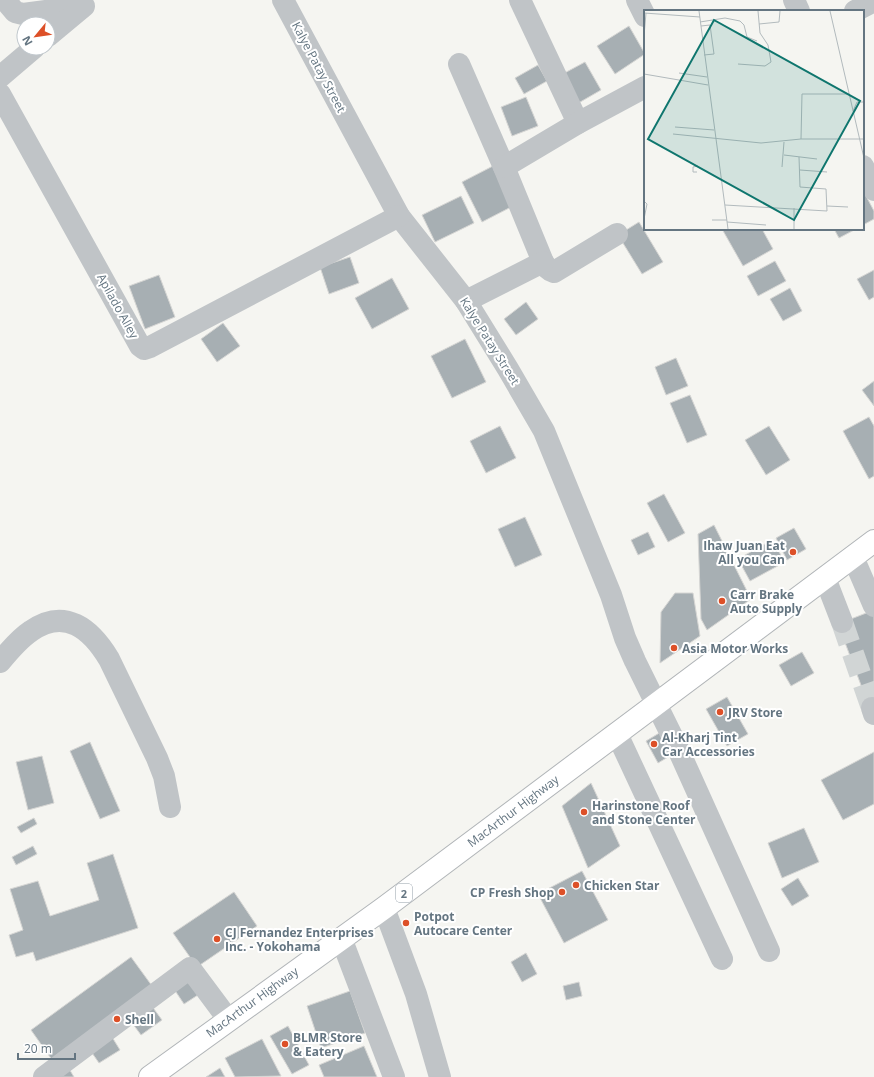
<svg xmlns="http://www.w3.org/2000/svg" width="874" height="1077" font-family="'Open Sans',sans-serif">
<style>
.building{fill:#a7afb3;stroke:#d6d6d4}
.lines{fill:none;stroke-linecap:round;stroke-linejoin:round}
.minor-tunnel{stroke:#d1d5d5;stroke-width:22;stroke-dasharray:22 11;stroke-linecap:butt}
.highway-casing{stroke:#b1b5b8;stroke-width:24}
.minor{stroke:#c0c4c7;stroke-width:22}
.highway{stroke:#fff;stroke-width:22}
.poi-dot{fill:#dd5028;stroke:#fff;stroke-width:1.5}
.labels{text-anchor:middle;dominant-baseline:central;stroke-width:4;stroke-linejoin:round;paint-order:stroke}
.shield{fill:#fff;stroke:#929ea7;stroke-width:1}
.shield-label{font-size:11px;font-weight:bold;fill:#647581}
.street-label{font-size:12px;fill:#647581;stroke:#fff}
.poi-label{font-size:12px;font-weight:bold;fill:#647581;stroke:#fff;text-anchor:start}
.inset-road{fill:none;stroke:#b2babd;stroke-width:1}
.view{fill:#0f766e;fill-opacity:0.15;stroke:#0f766e;stroke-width:2}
.inset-edge{fill:none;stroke:#647581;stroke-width:2}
</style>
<rect width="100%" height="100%" fill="#f5f5f1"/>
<!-- building -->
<g class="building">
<path d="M629 26 645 54 615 74 597 46Z"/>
<path d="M585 62 601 90 575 105 559 76Z"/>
<path d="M538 65 547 81 524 94 515 78Z"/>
<path d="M526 97 538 126 512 136 501 107Z"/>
<path d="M493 166 513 206 482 222 462 182Z"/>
<path d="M865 194 874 211V219L863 225V195Z"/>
<path d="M461 196 474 223 435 242 422 215Z"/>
<path d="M639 222 663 262 642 274 618 235Z"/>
<path d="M722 229H762L773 249 743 266Z"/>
<path d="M834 229H856L839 238Z"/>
<path d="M350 257 359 283 329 294 320 267Z"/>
<path d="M775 261 786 281 758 296 747 276Z"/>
<path d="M874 270V297L869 300 857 279Z"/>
<path d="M159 275 175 317 145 329 129 286Z"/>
<path d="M392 278 409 309 372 329 355 298Z"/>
<path d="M790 288 802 311 783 321 770 299Z"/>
<path d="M526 302 538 319 516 335 504 319Z"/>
<path d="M223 323 240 346 217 362 201 339Z"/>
<path d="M465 339 486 382 452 398 431 356Z"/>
<path d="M676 358 688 386 666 395 655 367Z"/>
<path d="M874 381V406L862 390Z"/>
<path d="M690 395 707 435 687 443 670 403Z"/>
<path d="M869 417 874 426V476L869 479 843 431Z"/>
<path d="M500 426 516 458 486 473 470 441Z"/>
<path d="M769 426 790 460 766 475 745 440Z"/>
<path d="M664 494 685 533 668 542 647 503Z"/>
<path d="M525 517 542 555 515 567 498 529Z"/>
<path d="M714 525 751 599 707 630 701 619 698 534Z"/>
<path d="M794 528 806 549 787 560 776 538Z"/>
<path d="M648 532 655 547 638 555 631 540Z"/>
<path d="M772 540 785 562 750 581 738 559Z"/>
<path d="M675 593H693L700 636 660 663 661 612Z"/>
<path d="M874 610V707L870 709 838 624Z"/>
<path d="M802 652 814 673 791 686 779 665Z"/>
<path d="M727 697 748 734 727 746 706 709Z"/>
<path d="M661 732 673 754 658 763 646 741Z"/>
<path d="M90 742 120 811 100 819 70 751Z"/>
<path d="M874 752V804L843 820 821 780Z"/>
<path d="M42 756 54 803 28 810 16 762Z"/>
<path d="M591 783 620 846 588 868 562 806Z"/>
<path d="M34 818 37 824 21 833 17 827Z"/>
<path d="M804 828 819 862 782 878 768 843Z"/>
<path d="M33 846 37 854 16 865 12 857Z"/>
<path d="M113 854 138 928 36 961 33 952 16 957 9 935 23 930 10 889 38 881 50 916 99 900 87 863Z"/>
<path d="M582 871 608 920 564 943 538 894Z"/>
<path d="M798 878 809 896 792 906 781 889Z"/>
<path d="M234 892 257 926 197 967 173 933Z"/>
<path d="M526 953 537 974 522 982 511 962Z"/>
<path d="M131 957 155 990 55 1064 31 1030Z"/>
<path d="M189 975 201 993 184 1004 172 986Z"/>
<path d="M579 982 582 996 566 1000 563 986Z"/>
<path d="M350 991 365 1033 321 1048 307 1006Z"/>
<path d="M151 1005 162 1020 141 1035 130 1020Z"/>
<path d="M288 1026 309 1065 292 1074 270 1036Z"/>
<path d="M112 1037 120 1050 99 1063 90 1050Z"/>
<path d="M262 1039 281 1076 235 1077 225 1058Z"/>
<path d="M364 1046 377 1077H324L319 1065Z"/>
<path d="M68 1067 74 1077H53Z"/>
<path d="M220 1068 225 1077H206Z"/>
</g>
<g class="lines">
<!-- minor-tunnel -->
<path class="minor-tunnel" d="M842 622 872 708"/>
<defs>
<path id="highway" d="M150 1077 384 908 874 541"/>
</defs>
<!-- highway casing -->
<use href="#highway" class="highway-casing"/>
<!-- minor -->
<g class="minor">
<path d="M5 0 15 12 23 14 46 11 80 9"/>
<path d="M283 0 399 216 466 301 508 369 544 431 611 595 625 638 635 661 674 740 769 951"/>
<path d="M520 0 578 123"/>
<path d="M637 0 645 16"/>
<path d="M794 0 799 11"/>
<path d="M855 11 874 1"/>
<path d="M48 36 84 6"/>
<path d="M459 64 504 167 543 262C546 267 548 270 554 272L617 234"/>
<path d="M0 77 34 48"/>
<path d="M0 94 140 346 144 349 150 347 399 216"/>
<path d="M863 166 874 190"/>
<path d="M504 167 578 123 645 87"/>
<path d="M466 301 543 262"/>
<path d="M853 557 874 606"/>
<path d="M825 578 842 622"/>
<path d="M0 662C9 651 19 639 31 631 65 607 91 629 109 659L157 758 164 776 170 807"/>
<path d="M872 708 874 714"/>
<path d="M617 734 722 959"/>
<path d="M384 908 416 994 440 1077"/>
<path d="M341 938 394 1077"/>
<path d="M44 1077 190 968 228 1019"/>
</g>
<!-- highway -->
<use href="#highway" class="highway"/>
</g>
<!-- markers -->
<g class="poi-dot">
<circle cx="793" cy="552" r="4"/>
<circle cx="722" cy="601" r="4"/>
<circle cx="674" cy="648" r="4"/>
<circle cx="720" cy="712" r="4"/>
<circle cx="654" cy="744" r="4"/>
<circle cx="584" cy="812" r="4"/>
<circle cx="576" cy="885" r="4"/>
<circle cx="562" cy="892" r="4"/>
<circle cx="406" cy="923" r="4"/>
<circle cx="217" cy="939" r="4"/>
<circle cx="117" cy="1019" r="4"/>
<circle cx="285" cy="1044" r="4"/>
</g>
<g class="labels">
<!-- shield labels -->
<rect class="shield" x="396" y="884" width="16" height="18" rx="3"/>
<g class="shield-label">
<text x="404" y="893">2</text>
</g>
<!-- street labels -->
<g class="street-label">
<text transform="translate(319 67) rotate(62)">Kalye Patay Street</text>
<text transform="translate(118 306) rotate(61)">Apilado Alley</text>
<text transform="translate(490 341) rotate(58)">Kalye Patay Street</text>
<text transform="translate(513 811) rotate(-37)">MacArthur Highway</text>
<text transform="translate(252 1002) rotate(-36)">MacArthur Highway</text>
</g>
<!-- poi labels -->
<g class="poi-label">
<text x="785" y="545" text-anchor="end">Ihaw Juan Eat<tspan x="785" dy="14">All you Can</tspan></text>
<text x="730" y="594">Carr Brake<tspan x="730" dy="14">Auto Supply</tspan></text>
<text x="682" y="648">Asia Motor Works</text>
<text x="728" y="712">JRV Store</text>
<text x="662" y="737">Al-Kharj Tint<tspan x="662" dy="14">Car Accessories</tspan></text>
<text x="592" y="805">Harinstone Roof<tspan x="592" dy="14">and Stone Center</tspan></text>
<text x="584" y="885">Chicken Star</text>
<text x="554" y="892" text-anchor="end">CP Fresh Shop</text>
<text x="414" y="916">Potpot<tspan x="414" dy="14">Autocare Center</tspan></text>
<text x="225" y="932">CJ Fernandez Enterprises<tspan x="225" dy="14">Inc. - Yokohama</tspan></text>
<text x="125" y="1019">Shell</text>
<text x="293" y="1037">BLMR Store<tspan x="293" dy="14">&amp; Eatery</tspan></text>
</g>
</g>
<!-- overview -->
<g transform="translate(644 10)">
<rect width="220" height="220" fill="#f5f5f1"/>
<path class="inset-road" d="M55 1 84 219M186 1 220 148M0 3 56 7M56 12 81 8 96 11 100 15 103 27 113 31M115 14 135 12 136 1M57 16 66 15 70 44 60 45M0 26 2 3M94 54 121 56 127 52 124 35 116 23 114 1M35 63 63 67M0 64 64 75M209 101 213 92H220M31 117 70 120M29 124 117 133 157 129H220M157 129 158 84H205M140 145 173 149M138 157 140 132M156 160 183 162M53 162H49V157L54 156M0 191 3 194 0 209M81 195 183 201 182 179 156 177 155 147M183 196 204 197M68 210H83M83 212 122 215M150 219V198"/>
<path class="view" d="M70 10 216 91 150 210 4 129Z"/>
<rect width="220" height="220" class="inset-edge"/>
</g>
<!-- north arrow -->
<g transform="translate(36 36) rotate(241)"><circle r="19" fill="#ffffff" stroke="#c1c8cd"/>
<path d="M0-3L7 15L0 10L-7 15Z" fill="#dd5028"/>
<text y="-6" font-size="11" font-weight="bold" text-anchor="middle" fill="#647581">N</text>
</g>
<!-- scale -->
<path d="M18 1053v6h57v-6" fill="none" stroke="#647581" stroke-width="2"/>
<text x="24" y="1053" font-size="12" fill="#647581" stroke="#ffffff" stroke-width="3" paint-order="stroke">20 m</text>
</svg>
